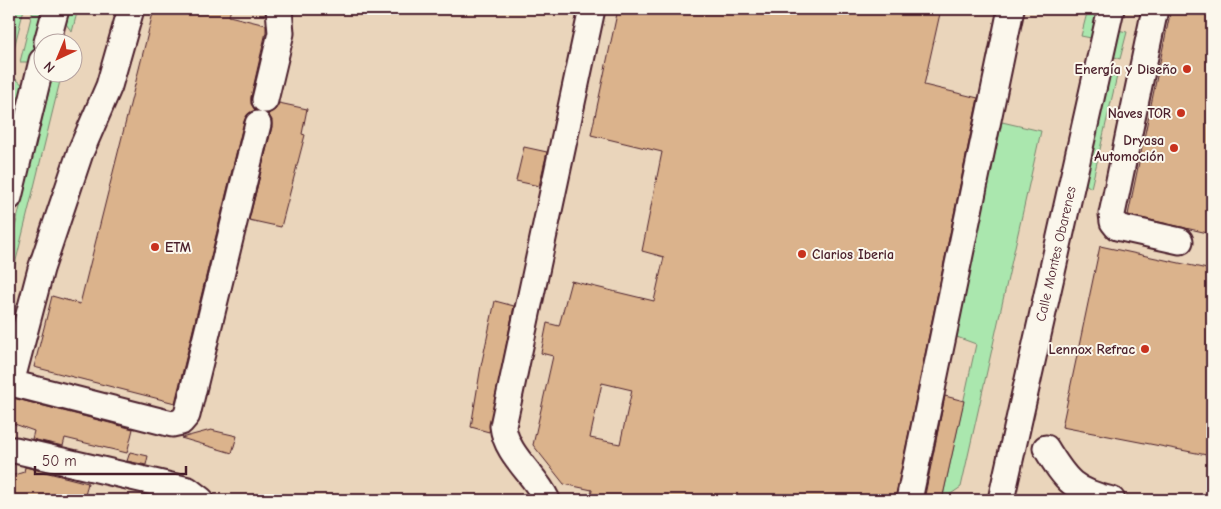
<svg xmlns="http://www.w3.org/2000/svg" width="1221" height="509" font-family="'Comic Neue',sans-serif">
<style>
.built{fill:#ead5bb;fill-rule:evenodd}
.green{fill:#aae7ae;stroke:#7a836c}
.building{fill:#dbb38c;stroke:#4a1f2b;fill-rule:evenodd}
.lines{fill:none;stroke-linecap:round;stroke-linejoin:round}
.minor-casing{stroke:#4a1f2b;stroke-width:29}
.minor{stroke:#fbf7ec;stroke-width:25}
.poi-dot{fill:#c8321e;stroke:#fbf7ec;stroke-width:2}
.labels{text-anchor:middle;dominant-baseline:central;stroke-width:4;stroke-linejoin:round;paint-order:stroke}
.poi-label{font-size:14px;font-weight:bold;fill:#4a1f2b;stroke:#fbf7ec;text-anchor:end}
.street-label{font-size:14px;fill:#4a1f2b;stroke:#fbf7ec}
</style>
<rect width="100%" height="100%" fill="#f1e3cf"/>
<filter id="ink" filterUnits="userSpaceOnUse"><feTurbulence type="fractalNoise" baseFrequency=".02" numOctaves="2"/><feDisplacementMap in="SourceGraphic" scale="10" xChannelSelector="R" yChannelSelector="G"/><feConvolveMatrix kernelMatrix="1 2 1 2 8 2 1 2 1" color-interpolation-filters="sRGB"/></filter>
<g filter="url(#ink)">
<!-- built -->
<path class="built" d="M9 9H1212V500H9ZM42 42H72V72H42Z"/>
<!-- green -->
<g class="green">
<path d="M9 9H24L14 48 9 46Z"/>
<path d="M33 9H44L32 58 27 62H20Z"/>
<path d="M70 9H78L72 32 66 24Z"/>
<path d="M1088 9H1095L1096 12 1091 38 1081 36Z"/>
<path d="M1118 30 1127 32 1120 59 1112 56Z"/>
<path d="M56 72 62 73 9 289V251L53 75Z"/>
<path d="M1108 75 1117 76 1091 188 1084 183Z"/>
<path d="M16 79 23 85 9 146V110Z"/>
<path d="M1002 122 1041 131 961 487 942 500 976 344 954 336Z"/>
</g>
<!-- building -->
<g class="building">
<path d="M154 9H231L229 16 266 25V32L251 97V104L255 110 248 114 244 121 175 403 34 367 52 296 80 304Z"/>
<path d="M618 9H941L924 85 978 98 895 500H605L591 497 592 490 564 484 533 445 553 356 541 353 547 323 559 326 571 281 654 301 664 257 642 251 662 152 591 135ZM602 383 632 390 620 444 590 438Z"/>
<path d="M1171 9H1212V234L1128 215Z"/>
<path d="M279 103 307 109 302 134 305 135 281 227 249 220 272 127V120L268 114 275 110Z"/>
<path d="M524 147 547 152 539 186 516 181Z"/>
<path d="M1100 246 1212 270V456L1062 427Z"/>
<path d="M495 301 514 306 489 432 471 427 481 366Z"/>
<path d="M945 396 964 401 942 500 925 495Z"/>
<path d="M9 397 133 429 127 453 65 438 63 446 32 439 34 431 9 422Z"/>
<path d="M211 430 237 436 232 453 181 438Z"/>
<path d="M130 452 148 456 146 465 127 461Z"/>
<path d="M25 467 88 483 84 500H9L11 476 24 472Z"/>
</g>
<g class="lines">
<defs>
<g id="minor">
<path d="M131 9 109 86 80 153 41 269 11 383 172 424 181 422 187 415 258 124"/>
<path d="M1155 9 1112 214 1113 222 1117 227 1180 241"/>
<path d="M47 42 56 9"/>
<path d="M265 100 281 33 279 9"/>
<path d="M9 197 42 61"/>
<path d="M1046 448C1066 481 1074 491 1112 500"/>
<path d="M9 450H15L188 490 201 500"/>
<path d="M547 500C535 474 506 455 503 426L592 9"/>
<path d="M909 500 1011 9"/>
<path d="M1001 500 1111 9"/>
</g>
</defs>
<!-- minor casing -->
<use href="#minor" class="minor-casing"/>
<!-- minor -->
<use href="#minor" class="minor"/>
</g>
</g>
<!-- markers -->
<g class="poi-dot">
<circle cx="1187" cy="69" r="5"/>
<circle cx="1181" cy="113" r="5"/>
<circle cx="1174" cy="148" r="5"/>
<circle cx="155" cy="247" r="5"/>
<circle cx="802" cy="254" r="5"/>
<circle cx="1145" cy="349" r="5"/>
</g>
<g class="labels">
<!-- poi labels -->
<g class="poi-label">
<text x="1177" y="69">Energía y Diseño</text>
<text x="1171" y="113">Naves TOR</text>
<text x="1164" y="140">Dryasa<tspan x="1164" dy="16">Automoción</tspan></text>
<text x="165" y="247" text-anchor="start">ETM</text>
<text x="812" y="254" text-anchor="start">Clarios Iberia</text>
<text x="1135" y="349">Lennox Refrac</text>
</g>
<!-- street labels -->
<g class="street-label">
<text transform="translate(1056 254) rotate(-77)">Calle Montes Obarenes</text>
</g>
</g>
<!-- margin -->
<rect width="1221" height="509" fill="none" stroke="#fbf7ec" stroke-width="30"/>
<rect x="15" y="15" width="1191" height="479" fill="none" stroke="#4a1f2b" stroke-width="2" filter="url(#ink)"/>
<!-- north arrow -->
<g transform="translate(58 58) rotate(224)"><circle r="24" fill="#fbf7ec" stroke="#b4a19f"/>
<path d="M0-4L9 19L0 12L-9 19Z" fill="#c8321e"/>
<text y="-8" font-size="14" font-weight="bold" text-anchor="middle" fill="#4a1f2b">N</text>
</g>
<!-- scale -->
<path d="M35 466v8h151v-8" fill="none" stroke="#4a1f2b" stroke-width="2.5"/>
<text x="42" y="466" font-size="15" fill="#4a1f2b" stroke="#fbf7ec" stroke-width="4" paint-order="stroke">50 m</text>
</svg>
